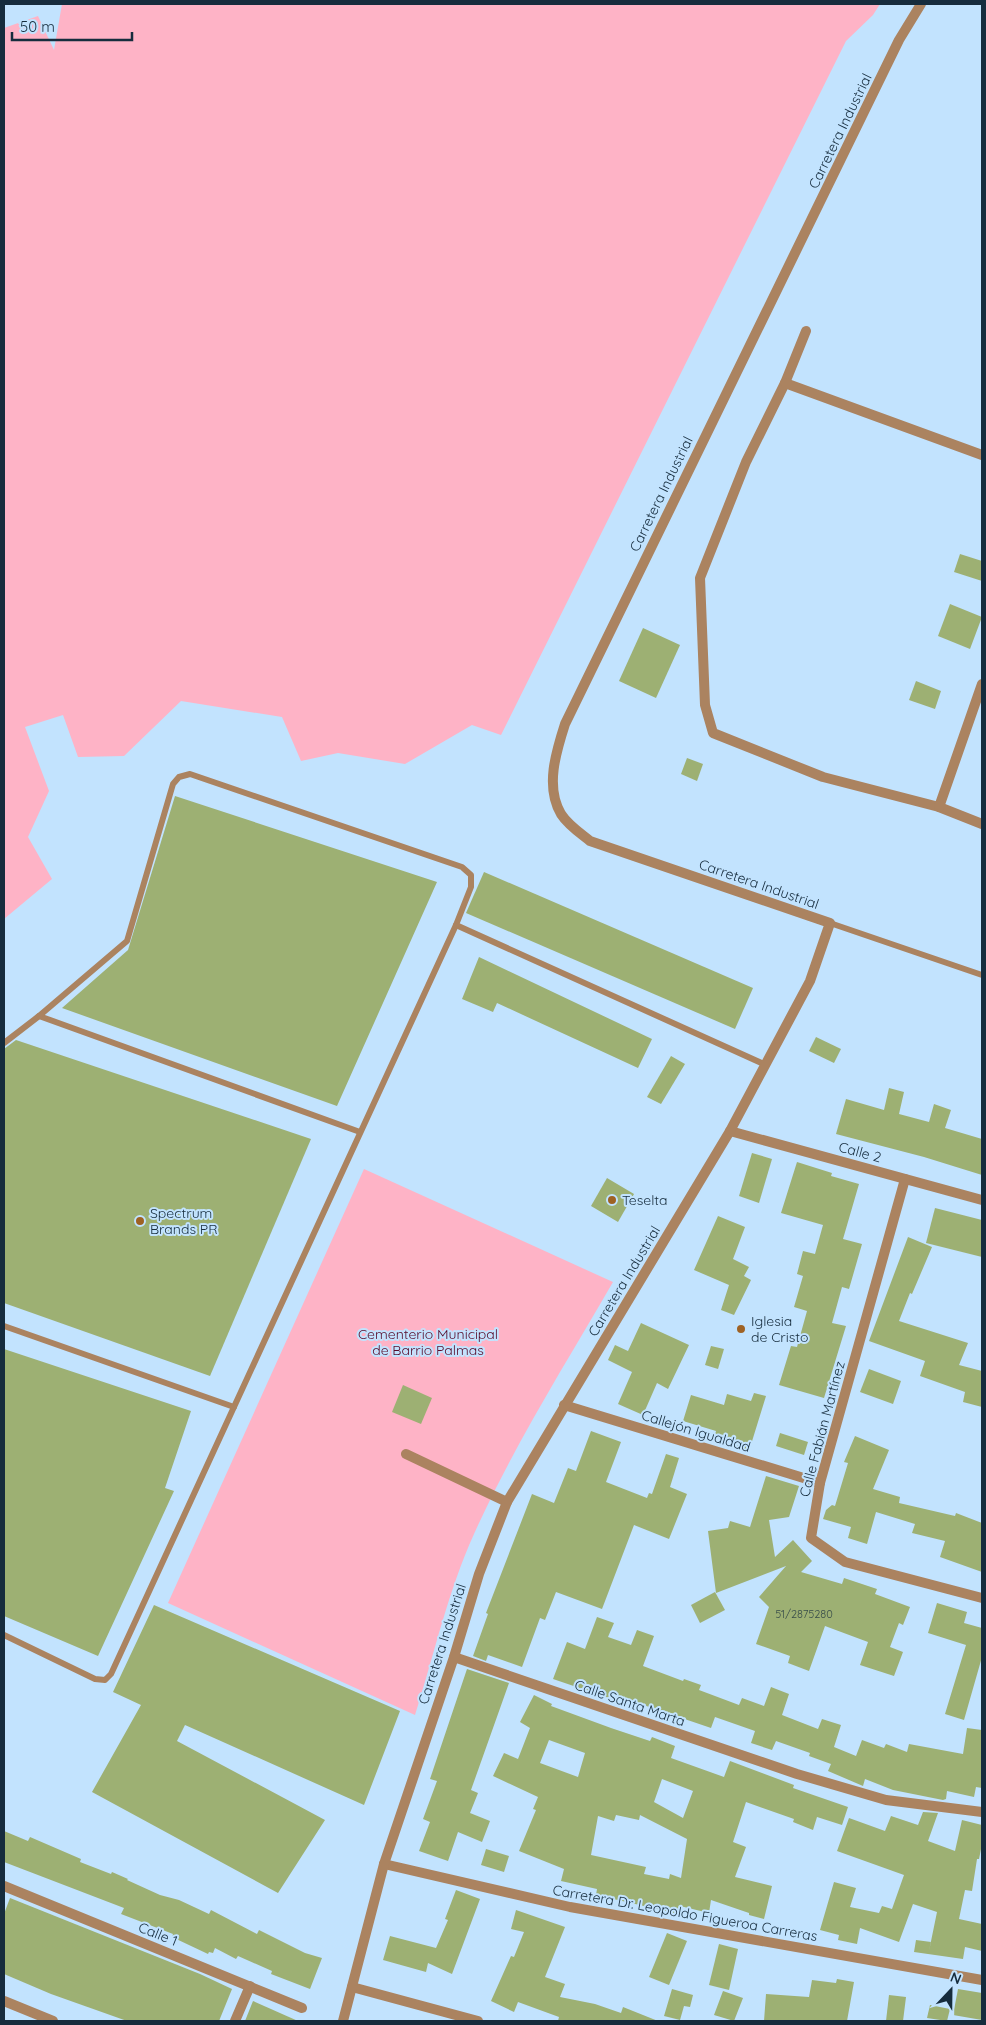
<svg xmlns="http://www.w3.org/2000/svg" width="986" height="2025" font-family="Quicksand,sans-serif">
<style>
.green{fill:#feb3c6}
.building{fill:#9db073;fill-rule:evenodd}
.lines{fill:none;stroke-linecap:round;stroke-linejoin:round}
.service{stroke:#ab8360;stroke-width:6}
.minor{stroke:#ab8360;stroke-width:10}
.tertiary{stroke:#ab8360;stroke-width:10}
.poi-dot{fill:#9e6224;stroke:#c2e3fe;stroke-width:2}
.labels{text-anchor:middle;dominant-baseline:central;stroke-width:4;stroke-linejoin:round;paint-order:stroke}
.number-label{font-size:11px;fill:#384d4a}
.street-label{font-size:14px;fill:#162c3d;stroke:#c2e3fe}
.poi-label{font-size:14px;fill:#162c3d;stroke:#c2e3fe;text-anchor:start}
.park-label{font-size:14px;fill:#580b2a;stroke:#c2e3fe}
</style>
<rect width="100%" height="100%" fill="#c2e3fe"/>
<!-- green -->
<g class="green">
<path d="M62 4H880L873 15 846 41 501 735 472 725 405 764 338 753 301 761 282 717 181 701 124 756 78 757 63 715 25 727 49 791 28 837 52 879 4 919V28L38 16 54 50Z"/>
<path d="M364 1169 613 1282C565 1365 513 1447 474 1534 448 1591 434 1655 415 1715L168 1603Z"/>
</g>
<!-- building -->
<g class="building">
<path d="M960 554 982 561V581L954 572Z"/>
<path d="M950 604 982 617 970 649 938 636Z"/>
<path d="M643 628 680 645 656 698 619 681Z"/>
<path d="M916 681 941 691 935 709 909 700Z"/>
<path d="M687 758 703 764 697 781 681 774Z"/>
<path d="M175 796 437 882 337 1106 62 1008 128 950Z"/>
<path d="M484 872 753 988 735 1029 466 913Z"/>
<path d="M479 957 652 1039 638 1068 497 1003 493 1012 462 999Z"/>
<path d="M816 1037 841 1049 834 1063 809 1051Z"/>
<path d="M16 1040 311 1139 210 1376 4 1303V1049Z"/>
<path d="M671 1056 685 1064 661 1104 647 1097Z"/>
<path d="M889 1088 904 1092 899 1114 929 1122 934 1104 951 1110 945 1128 982 1139V1175L924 1157 836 1134 846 1099 884 1110Z"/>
<path d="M752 1153 772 1159 759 1203 739 1196Z"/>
<path d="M797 1162 832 1173 831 1176 859 1184 843 1239 862 1244 849 1289 842 1287 832 1323 846 1326 824 1398 779 1385 791 1346 797 1347 807 1311 794 1307 803 1276 797 1274 803 1251 815 1254 823 1225 781 1213Z"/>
<path d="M607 1178 634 1194 618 1222 591 1206Z"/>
<path d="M935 1208 982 1220V1257L926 1243Z"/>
<path d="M718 1216 745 1227 733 1259 749 1267 744 1276 751 1280 734 1315 721 1310 729 1285 694 1270Z"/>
<path d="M908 1237 932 1247 912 1294 910 1293 899 1321 968 1343 959 1365 982 1371V1407L963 1402 965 1392 920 1376 925 1361 869 1341Z"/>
<path d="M641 1323 689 1345 668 1389 657 1383 643 1415 618 1404 632 1372 608 1360 615 1345 628 1351Z"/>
<path d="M711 1346 724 1349 718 1369 705 1365Z"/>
<path d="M4 1349 191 1411 165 1488 174 1491 98 1656 4 1616Z"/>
<path d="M869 1369 901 1381 893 1404 860 1392Z"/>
<path d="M403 1385 432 1398 421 1424 392 1412Z"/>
<path d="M754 1393 766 1396 749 1451 737 1447 739 1442 715 1435 716 1431 683 1421 691 1395 724 1405 727 1394 751 1401Z"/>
<path d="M591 1431 621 1442 606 1482 647 1498 649 1493 652 1494 666 1454 679 1458 670 1487 687 1494 669 1539 634 1525 602 1609 556 1592 545 1620 540 1618 522 1667 488 1655 486 1661 473 1656 488 1614 486 1613 532 1494 554 1503 568 1468 576 1471Z"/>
<path d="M780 1433 808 1442 804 1455 776 1446Z"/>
<path d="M855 1436 889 1450 873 1489 900 1497 899 1503 955 1516 956 1513 982 1523V1572L940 1557 945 1541 912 1533 915 1524 876 1512 867 1544 848 1538 851 1527 823 1519 826 1510 832 1505 835 1506 848 1463 844 1462Z"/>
<path d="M766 1476 799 1486 789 1517 769 1520 775 1557 793 1540 812 1561 801 1572 842 1584 844 1578 877 1589 875 1594 910 1607 903 1625 899 1623 890 1647 903 1652 894 1676 860 1665 868 1642 825 1626 809 1671 788 1663 790 1656 756 1644 769 1607 759 1597 786 1566 716 1593 708 1531 728 1528 730 1521 750 1527Z"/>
<path d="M715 1592 725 1610 700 1623 691 1605Z"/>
<path d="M937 1603 967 1612 964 1623 982 1628V1657L964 1720 945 1714 966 1645 928 1633Z"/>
<path d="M154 1605 400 1711 364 1805 185 1725 177 1741 325 1820 278 1893 92 1792 141 1705 113 1692Z"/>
<path d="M597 1617 614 1623 608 1637 631 1645 637 1630 654 1636 643 1666 683 1681 684 1679 701 1685 699 1690 739 1705 742 1698 764 1706 771 1687 789 1694 782 1715 818 1729 822 1719 841 1725 834 1747 856 1756 862 1740 884 1748 886 1744 907 1752 909 1744 963 1754 967 1728 982 1730V1788L976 1787 974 1797 947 1791 946 1799 943 1800 893 1790 865 1779 863 1786 828 1771 831 1764 809 1756 810 1753 776 1741 772 1750 751 1743 755 1731 715 1717 711 1728 614 1695 612 1699 553 1679 567 1642 585 1649Z"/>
<path d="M467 1669 509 1683 471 1790 478 1793 470 1813 490 1821 482 1842 458 1832 448 1861 419 1851 430 1822 423 1819 437 1781 430 1779Z"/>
<path d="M534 1695 552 1704 551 1706 611 1728 650 1741 652 1737 675 1746 671 1758 724 1777 730 1761 794 1785 793 1788 848 1807 842 1825 817 1817 813 1830 793 1822 794 1819 746 1802 733 1842 746 1847 735 1877 772 1886 764 1919 749 1915V1913L711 1900 709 1913 680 1906 679 1914 596 1895 597 1889 561 1881 564 1869 519 1851 536 1810 533 1809 538 1797 493 1776 504 1753 518 1759 530 1728 520 1722ZM549 1740 585 1753 578 1777 540 1763ZM662 1779 693 1791 683 1818 654 1802ZM616 1815 639 1820 640 1815 687 1839 681 1878 670 1874 669 1879 644 1874 646 1867 591 1855 598 1816 614 1821Z"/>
<path d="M923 1812 938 1813 928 1841 955 1851 962 1820 982 1825V1844L979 1859H977L972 1891 965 1890 959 1919 982 1924V1951L965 1947 963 1959 914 1952 916 1940 931 1942 929 1951 937 1912 913 1904 899 1942 860 1928 857 1944 838 1940 839 1935 820 1930 834 1882 856 1888 850 1907 879 1913 882 1906 892 1909 904 1875 837 1851 849 1818 885 1831 891 1816 918 1825Z"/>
<path d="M4 1831 28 1841 30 1837 81 1859 80 1862 111 1874 112 1872 128 1879 127 1880 160 1895 179 1900 209 1914 211 1910 257 1934 259 1930 305 1953 322 1958 310 1989 271 1974 272 1971 238 1956 236 1959 215 1948 213 1953 209 1952 208 1954 172 1937 173 1934 121 1914 124 1908 4 1862Z"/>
<path d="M486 1849 509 1856 504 1872 481 1865Z"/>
<path d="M456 1890 480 1899 452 1974 428 1963 426 1972 383 1960 390 1936 436 1948 448 1920 445 1919Z"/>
<path d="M10 1898 200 1974 232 1989 219 2021H127L51 1994 4 1974V1914Z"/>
<path d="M516 1910 565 1927 545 1977 565 1984 560 1997 595 2004 621 2013 623 2007 658 2021H558L559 2017 518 2002 514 2012 491 2001 511 1956 514 1957 524 1932 511 1929Z"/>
<path d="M667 1933 687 1941 669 1985 649 1977Z"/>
<path d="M719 1944 738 1949 729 1990 709 1985Z"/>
<path d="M837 1979 854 1982 847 2021H764L766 1994 809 1997 812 1980 836 1983Z"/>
<path d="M672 1989 693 1995 690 2007 684 2006 680 2020 664 2016Z"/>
<path d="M958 1989 982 1993V2020L953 2015Z"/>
<path d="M723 1991 743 1998 734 2021 714 2015Z"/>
<path d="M889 1995 906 1997 903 2021H886Z"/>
<path d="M253 2001 298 2021H245Z"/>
<path d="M930 2005 950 2009 947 2021 927 2018Z"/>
</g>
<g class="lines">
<!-- service -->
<g class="service">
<path d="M830 923 982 975"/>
<path d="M456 925 766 1065"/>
<path d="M39 1016 360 1132"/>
<path d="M4 1043 39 1016 127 941 173 784 179 777 190 774 462 867 471 875V887L456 925 111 1674 105 1680 95 1679 4 1635"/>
<path d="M4 1326 234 1407"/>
</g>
<!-- minor -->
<g class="minor">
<path d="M806 331 785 383 746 462 700 578 705 705 713 733 823 777 939 807 982 824"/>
<path d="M785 383 982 455"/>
<path d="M939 807 982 684"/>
<path d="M730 1131 982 1200"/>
<path d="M905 1179 820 1483 811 1538 845 1562 982 1598"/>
<path d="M564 1405 820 1483"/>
<path d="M406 1454 507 1502"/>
<path d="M454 1657 797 1774 886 1800 982 1812"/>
<path d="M4 1886 302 2008"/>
<path d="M352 1987 478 2021"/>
<path d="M4 2001 53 2021"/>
<path d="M235 2021 250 1986"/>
</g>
<!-- tertiary -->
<g class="tertiary">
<path d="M384 1864 570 1907 982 1980"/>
<path d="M343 2021 384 1864 454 1657 479 1574 507 1502 730 1131 810 981 830 923 590 841C580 833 568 825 561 814 545 787 556 752 565 724L899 40 921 4"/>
</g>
</g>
<!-- markers -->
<g class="poi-dot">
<circle cx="612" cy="1200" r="5"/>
<circle cx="140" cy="1221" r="5"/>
<circle cx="741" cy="1329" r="5"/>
</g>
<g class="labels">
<!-- number labels -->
<g class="number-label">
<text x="804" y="1614">51/2875280</text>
</g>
<!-- street labels -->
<g class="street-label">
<text transform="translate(840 131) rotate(-64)">Carretera Industrial</text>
<text transform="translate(661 494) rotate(-64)">Carretera Industrial</text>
<text transform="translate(759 884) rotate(19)">Carretera Industrial</text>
<text transform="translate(860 1152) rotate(15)">Calle 2</text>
<text transform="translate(624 1281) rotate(-59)">Carretera Industrial</text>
<text transform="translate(822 1429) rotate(-75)">Calle Fabián Martínez</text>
<text transform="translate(696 1431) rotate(17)">Callejón Igualdad</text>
<text transform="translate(442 1644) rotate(-72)">Carretera Industrial</text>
<text transform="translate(630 1703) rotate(19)">Calle Santa Marta</text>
<text transform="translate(685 1913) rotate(10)">Carretera Dr. Leopoldo Figueroa Carreras</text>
<text transform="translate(158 1934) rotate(22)">Calle 1</text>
</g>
<!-- poi labels -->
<g class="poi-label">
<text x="622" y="1200">Teselta</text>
<text x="150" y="1213">Spectrum<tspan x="150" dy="16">Brands PR</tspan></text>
<text x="751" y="1321">Iglesia<tspan x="751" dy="16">de Cristo</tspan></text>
</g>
<!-- park labels -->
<g class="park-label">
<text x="428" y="1334">Cementerio Municipal<tspan x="428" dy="16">de Barrio Palmas</tspan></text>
</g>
</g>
<!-- border -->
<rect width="986" height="2025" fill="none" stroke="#162c3d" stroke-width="10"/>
<!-- north arrow -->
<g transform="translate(951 1990) rotate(22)" stroke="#c2e3fe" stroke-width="4" paint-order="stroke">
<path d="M0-4L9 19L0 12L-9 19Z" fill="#162c3d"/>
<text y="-8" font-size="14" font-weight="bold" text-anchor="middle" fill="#162c3d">N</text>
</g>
<!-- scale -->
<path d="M12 32v8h120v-8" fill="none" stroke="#162c3d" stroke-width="2.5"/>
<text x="20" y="32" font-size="15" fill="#162c3d" stroke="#c2e3fe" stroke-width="4" paint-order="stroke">50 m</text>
</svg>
